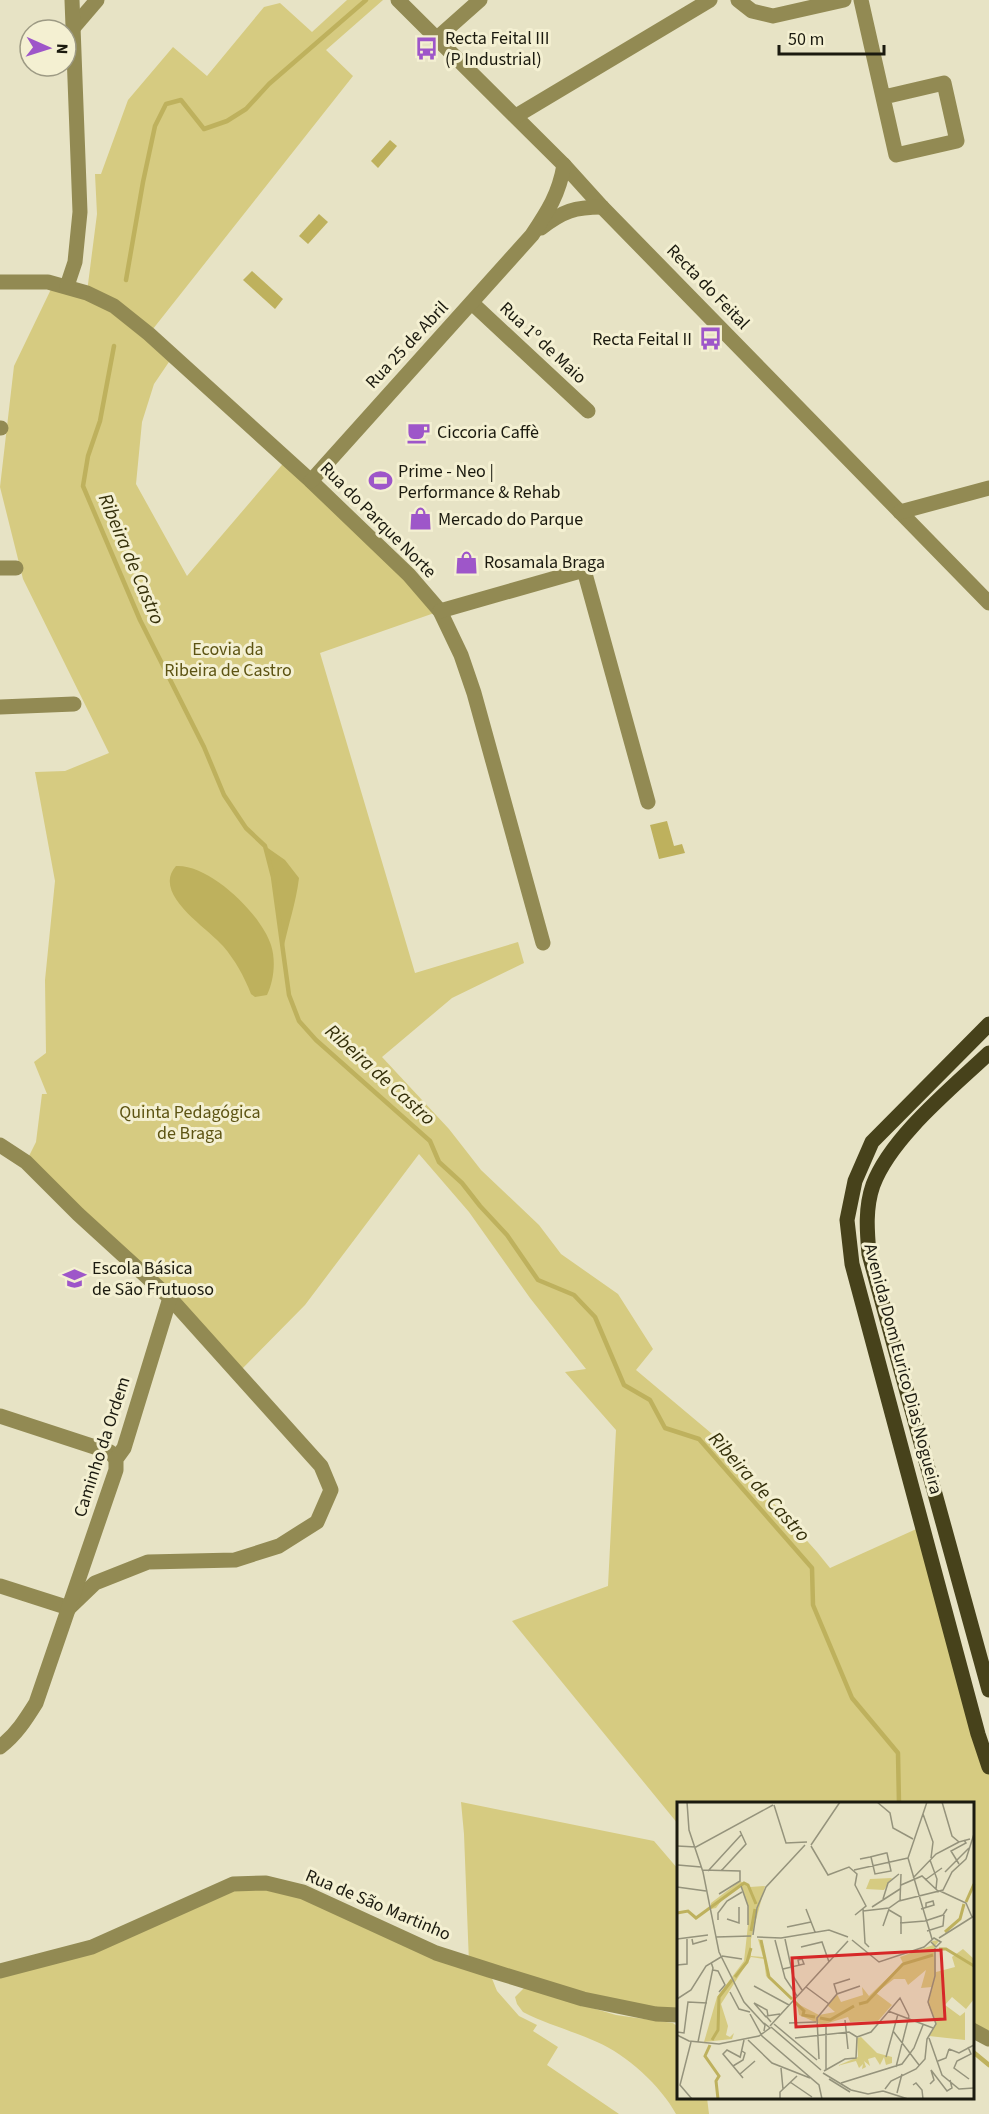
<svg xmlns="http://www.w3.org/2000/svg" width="989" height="2114" font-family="'Source Sans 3',sans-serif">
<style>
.green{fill:#d6cb81}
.water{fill:#beb15d}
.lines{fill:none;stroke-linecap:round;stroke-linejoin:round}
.stream{stroke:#beb15d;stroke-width:4.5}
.minor{stroke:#928a53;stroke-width:15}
.major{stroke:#47421b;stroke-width:15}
.labels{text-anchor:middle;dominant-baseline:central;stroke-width:6;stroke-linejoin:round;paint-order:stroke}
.poi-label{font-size:18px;fill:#1b1a0f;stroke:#f4f0d2;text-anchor:start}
.street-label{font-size:18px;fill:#1b1a0f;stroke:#f4f0d2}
.park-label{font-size:18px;fill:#5d5413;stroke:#f4f0d2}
.water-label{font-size:20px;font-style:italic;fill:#342f09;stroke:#f4f0d2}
.inset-river{fill:none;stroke:#beb15d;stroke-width:3}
.inset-road{fill:none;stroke:#95937c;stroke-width:1.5}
.view{fill:#d62828;fill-opacity:0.15;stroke:#d62828;stroke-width:3}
.inset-edge{fill:none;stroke:#1b1a0f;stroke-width:3}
</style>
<rect width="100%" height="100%" fill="#e7e3c5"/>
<!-- green -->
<g class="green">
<path d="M347 0H383L326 50 353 76 149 334 173 356 154 384 142 422 136 484 187 576 287 459 440 611 320 653 415 973 518 942 524 963 452 998 382 1057 449 1129 481 1170 539 1225 561 1254 618 1294 653 1349 636 1370 711 1433 817 1552 830 1568 923 1526 989 1767V2030H973L972 1804H678V1824L512 1621 608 1586 616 1430 565 1372 586 1369 530 1298 469 1212 419 1154 305 1305 238 1373 26 1162 36 1142 42 1094H47L34 1062 46 1053 45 980 55 881 35 772 65 771 109 753 23 579 0 487 14 366 54 283 87 292 97 214 95 174H101L128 100 173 47 207 76 264 7 280 3 312 32Z"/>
<path d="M461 1802 654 1841 678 1869V2015L489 1971 497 1991 519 2016 537 2025 533 2031 558 2047 547 2065 619 2114H0V1971L18 1968 199 1898 266 1883 469 1963 464 1834Z"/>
<path d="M524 1988 616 2015 673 2023 678 2027V2098H707L709 2114H676C661 2086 626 2054 597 2042 573 2031 546 2024 523 2012L517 2004 515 1997Z"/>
</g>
<!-- water -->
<g class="water">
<path d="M390 140 397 146 378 168 371 161Z"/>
<path d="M319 214 328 222 308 244 299 236Z"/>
<path d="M252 271 283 299 275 309 243 280Z"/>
<path d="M667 821 674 846 682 844 685 853 659 859 650 825Z"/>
<path d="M265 846 285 860 299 878C296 903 288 925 283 950L273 877Z"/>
<path d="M176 866C210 864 261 914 271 945 276 960 274 981 267 995L255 997 251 994C244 976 235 960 223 946 208 928 151 894 176 866Z"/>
</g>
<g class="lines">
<!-- stream -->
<g class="stream">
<path d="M126 280 143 182 155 126 166 104 181 100 204 129 227 121 246 109 269 84 366 0"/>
<path d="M114 346 100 421 88 456 83 486 140 620 204 747 224 795 246 828 265 846 273 877 289 995 299 1021 316 1040 430 1141 439 1162 462 1183 480 1206 507 1235 538 1280 574 1295 595 1317 624 1385 650 1400 665 1428 699 1439 812 1568 813 1605 852 1698 898 1753 899 1804"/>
<path d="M972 2051 989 2065"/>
</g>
<!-- minor -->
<g class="minor">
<path d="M398 0 564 165 602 207 989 603"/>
<path d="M738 0 752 11 773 16 844 0"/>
<path d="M861 0 896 155 957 141 944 83 884 97"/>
<path d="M73 28 97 0"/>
<path d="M436 39 480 0"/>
<path d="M516 116 710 0"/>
<path d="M541 228C563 211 575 207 602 207"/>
<path d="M0 282H48L87 293 114 306 149 334 311 481 409 575 440 611 461 655 474 693 543 943"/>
<path d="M67 286 75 262 80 212 72 0"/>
<path d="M472 303 588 411"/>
<path d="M0 428H1"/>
<path d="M311 481 532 235C548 211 559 194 564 165"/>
<path d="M900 512 989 488"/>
<path d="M0 568H16"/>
<path d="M440 611 584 570 648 802"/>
<path d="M0 707 74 704"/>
<path d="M0 1145 26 1162 78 1214 170 1298 321 1466 331 1490 317 1522 279 1546 235 1560 148 1562 95 1583 69 1608"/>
<path d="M0 1416 110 1452 116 1459"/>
<path d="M0 1586 69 1608"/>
<path d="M0 1747C16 1735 26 1719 36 1703L116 1470V1459L124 1448 170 1298"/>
<path d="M0 1971 92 1947 233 1884 266 1883 303 1892 436 1953 489 1970 583 1999 656 2014 678 2015"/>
<path d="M972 2030 989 2039"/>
</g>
<!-- major -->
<g class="major">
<path d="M989 1024 872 1142 855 1181 847 1220 852 1264 978 1734 989 1767"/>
<path d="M989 1053C952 1088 891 1137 873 1185 865 1208 867 1231 869 1254L989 1690"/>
</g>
</g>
<!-- icons -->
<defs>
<symbol id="bus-bare" viewBox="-9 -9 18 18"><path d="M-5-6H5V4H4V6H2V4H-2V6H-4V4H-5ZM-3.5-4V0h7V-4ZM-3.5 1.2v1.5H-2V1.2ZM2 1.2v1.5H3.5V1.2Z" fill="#9e56c9" stroke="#f4f0d2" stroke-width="2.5" paint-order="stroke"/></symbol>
<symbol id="cafe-bare" viewBox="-9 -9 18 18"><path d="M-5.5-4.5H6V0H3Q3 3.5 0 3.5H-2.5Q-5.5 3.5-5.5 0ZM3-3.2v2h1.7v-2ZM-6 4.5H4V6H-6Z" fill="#9e56c9" stroke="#f4f0d2" stroke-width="2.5" paint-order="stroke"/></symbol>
<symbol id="stadium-bare" viewBox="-9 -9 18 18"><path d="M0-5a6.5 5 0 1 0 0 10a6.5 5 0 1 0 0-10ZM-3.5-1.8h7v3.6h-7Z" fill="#9e56c9" stroke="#f4f0d2" stroke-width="2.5" paint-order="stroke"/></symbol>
<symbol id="shop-bare" viewBox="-9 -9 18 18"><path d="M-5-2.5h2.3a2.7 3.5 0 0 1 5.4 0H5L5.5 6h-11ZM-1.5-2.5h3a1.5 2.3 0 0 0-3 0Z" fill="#9e56c9" stroke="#f4f0d2" stroke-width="2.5" paint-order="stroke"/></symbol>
<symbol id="school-bare" viewBox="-9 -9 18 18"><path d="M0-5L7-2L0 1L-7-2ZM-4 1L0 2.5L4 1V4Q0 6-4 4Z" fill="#9e56c9" stroke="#f4f0d2" stroke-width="2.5" paint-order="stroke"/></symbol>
</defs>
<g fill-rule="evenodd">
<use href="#bus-bare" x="410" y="32" width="33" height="33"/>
<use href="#bus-bare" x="694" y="322" width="33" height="33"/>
<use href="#cafe-bare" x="402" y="416" width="33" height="33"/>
<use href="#stadium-bare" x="364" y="464" width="33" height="33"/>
<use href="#shop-bare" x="404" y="502" width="33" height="33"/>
<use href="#shop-bare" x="450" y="546" width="33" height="33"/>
<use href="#school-bare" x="58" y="1262" width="33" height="33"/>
</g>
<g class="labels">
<!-- poi labels -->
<g class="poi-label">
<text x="445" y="38">Recta Feital III<tspan x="445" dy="21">(P Industrial)</tspan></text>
<text x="692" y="339" text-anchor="end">Recta Feital II</text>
<text x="437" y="432">Ciccoria Caffè</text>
<text x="398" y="471">Prime - Neo |<tspan x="398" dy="21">Performance &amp; Rehab</tspan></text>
<text x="438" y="519">Mercado do Parque</text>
<text x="484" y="562">Rosamala Braga</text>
<text x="92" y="1268">Escola Básica<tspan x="92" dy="21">de São Frutuoso</tspan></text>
</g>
<!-- street labels -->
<g class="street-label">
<text transform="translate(708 287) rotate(46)">Recta do Feital</text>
<text transform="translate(543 343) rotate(43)">Rua 1º de Maio</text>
<text transform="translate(407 345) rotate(-47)">Rua 25 de Abril</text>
<text transform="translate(378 520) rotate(45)">Rua do Parque Norte</text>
<text transform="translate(903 1369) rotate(75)">Avenida Dom Eurico Dias Nogueira</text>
<text transform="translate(102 1447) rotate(-72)">Caminho da Ordem</text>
<text transform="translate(378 1905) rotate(23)">Rua de São Martinho</text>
</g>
<!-- park labels -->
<g class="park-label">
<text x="228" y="649">Ecovia da<tspan x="228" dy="21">Ribeira de Castro</tspan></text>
<text x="190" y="1112">Quinta Pedagógica<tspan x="190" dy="21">de Braga</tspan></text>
</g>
<!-- water labels -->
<g class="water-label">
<text transform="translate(131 559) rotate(67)">Ribeira de Castro</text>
<text transform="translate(380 1075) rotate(42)">Ribeira de Castro</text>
<text transform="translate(759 1487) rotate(48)">Ribeira de Castro</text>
</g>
</g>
<!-- overview -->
<g transform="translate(677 1802)">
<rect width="297" height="297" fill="#e7e3c5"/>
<path d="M215 76 207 88 189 87 193 77ZM63 79 73 85 88 84 74 137V154L86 155 81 137 85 138 92 174 121 202 142 213 158 210 150 203 160 192 164 200 186 193 185 185 192 194 226 161 223 155 256 143 255 139 263 138 258 144 259 170 278 165 275 155 286 147 297 157V197L289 207 275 195 268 203 283 214 288 210V238L252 234 259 222 251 202 255 185 244 186 249 168 231 183 228 177H217L199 191 215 203 201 219 173 220 171 215 145 223 122 213 120 203 89 174 87 157 74 155 44 202 51 224 49 233 53 235 57 231 55 237 27 240 40 195 67 159 71 123V104L64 84 48 94 39 106 34 107V101ZM184 235 200 251 215 255V261L209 263 207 255 203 263 198 255 191 257 193 264 187 259 189 265 185 267 186 262 182 266 179 259 160 264 181 255 180 236Z" fill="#d6cb81"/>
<path class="inset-river" d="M289 100 297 82M0 111 11 109 19 116 67 81 71 83 79 102M74 129 78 107M268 130 283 117 287 102M84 138 92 175 115 197M262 147H269L297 164M58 175 70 160 74 146M117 199 127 209 126 213 138 215M182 202 190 200 226 162 256 153M143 216 153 218 177 204M35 238 41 228 42 195 55 178M33 243 28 254 42 274 39 279 41 297"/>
<path class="inset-road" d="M10 0 12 28 26 70 42 150 67 200 88 223 87 229M200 0 213 11 216 26 236 37M265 0 275 34 282 40 293 37M97 3 109 41 130 40M246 12 256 40 254 56M134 43 163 0M0 44 19 45 96 3M134 44 151 73 172 65 180 72 178 83 189 104 178 113M231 56 255 137M231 56 250 0M183 57 193 55 209 51H210L214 69 198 72 194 55M289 57 297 32M253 58 260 77 259 87M282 62 274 49 289 41 287 38M1 63 24 65M25 68 63 69V79L42 92M177 68 231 56M31 69 64 33M44 69 69 42 63 29M268 70 292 46M236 76 259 52 282 40M248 78 265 66M224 83 245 74 262 90M64 84 71 104V123M0 85 29 89M263 89 289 101 295 115M206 97 211 81 222 72M223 99 224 72M195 105 223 87M129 107 138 130M186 107 188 141 192 145M244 107 257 103 256 99 249 101V105M212 108 224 115V132M186 109 212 106 222 99 266 88 275 70 289 57M50 117 62 121V105M41 118V111L50 99 65 90M223 121 248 119 266 113 270 107M206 124 212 107M110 125 134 120M250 129 266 124 267 113M76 133 80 106 89 85 128 43M39 135 74 134M80 135 104 136 152 128 171 135M262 136 297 114M0 137 31 133M15 137 16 142 30 138M108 137 116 174 125 188M98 138 108 176 120 194M175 138 202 160 247 145 257 136 264 140 259 145 254 140M124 145 145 140 152 160M45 154 65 157M0 163 10 162V137M106 167 127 162 125 157 121 158 122 163M36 168 41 169 48 183 42 190M77 184 112 203M129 185 152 202M53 190 62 207 73 210M160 192 157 182 173 177M0 197 14 188 29 164 44 155M211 209 256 226M73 212 85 234 142 283 145 297M89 215 77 201 90 208 91 214M168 218 171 247M94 220 89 214 103 212M112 221 139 220M97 222 140 258M93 224 171 139M149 224V268M94 225 144 268M216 229 242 263M0 230 7 231 11 200 30 201M0 233 12 239 42 242 82 234 93 226 87 221M180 235 194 230 223 196 232 214M118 236 172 230 180 235M252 236 265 273 282 287 297 286M71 238 95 261 133 276M14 240 3 283 15 297M21 240 36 166 34 160M291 245 294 252 280 259 277 266 292 277M272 247 282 251 297 243M63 255 50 248 46 252 66 276M209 255 221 212M63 256 67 238M142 257 140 216 160 192 183 184M261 259 269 256 272 247M56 264 66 258 68 251 65 249M219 265 232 214M104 266 106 287M147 269 168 257 179 256 180 235M146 271 174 288 191 292 206 289M63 272 78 259M152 277 173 290M113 280 135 295M164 281 225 262 237 246 246 223M253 282 257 278 254 268 270 289 275 286 273 278M236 283 239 281 245 288 246 297M208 287 214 279 239 267 248 257 250 237 259 222 251 200 258 174V146M206 289 231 297M220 291 225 272M103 297V290L120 274"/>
<path class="view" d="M264 148 268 217 119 225 115 156Z"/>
<rect width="297" height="297" class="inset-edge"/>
</g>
<!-- north arrow -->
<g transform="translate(48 48) rotate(93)"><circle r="28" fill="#f4f0d2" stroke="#9d9a84" stroke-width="1.5"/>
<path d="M0-4.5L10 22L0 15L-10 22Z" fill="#9e56c9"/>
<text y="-9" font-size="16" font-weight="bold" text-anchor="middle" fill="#1b1a0f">N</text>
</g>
<!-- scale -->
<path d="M779 45v9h105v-9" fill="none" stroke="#1b1a0f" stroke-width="3"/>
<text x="788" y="45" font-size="18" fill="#1b1a0f" stroke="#f4f0d2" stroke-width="4.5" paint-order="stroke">50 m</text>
</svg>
